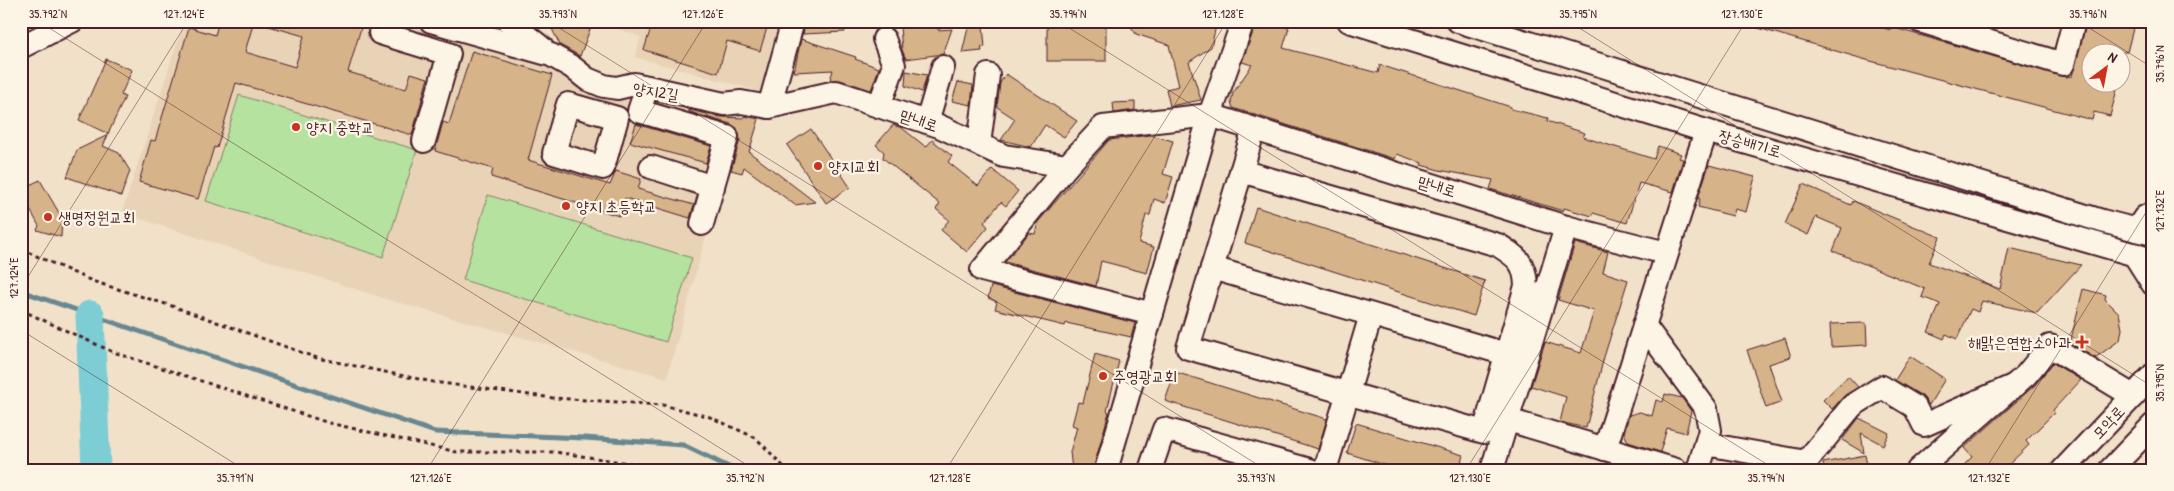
<svg xmlns="http://www.w3.org/2000/svg" width="2174" height="491" font-family="'Patrick Hand','Poor Story',sans-serif">
<style>
.built{fill:#e9d3b6}
.green{fill:#b5e29f;stroke:#808065}
.lines{fill:none;stroke-linecap:round;stroke-linejoin:round}
.stream{stroke:#688790;stroke-width:5}
.river{stroke:#7ccdd4;stroke-width:29}
.building{fill:#d6b388;stroke:#4a1f2b}
.minor-casing{stroke:#4a1f2b;stroke-width:26}
.path{stroke:#4a1f2b;stroke-width:3;stroke-dasharray:4 4;stroke-linecap:butt}
.minor{stroke:#fcf5e5;stroke-width:22}
.ticks{fill:none;stroke:#4a1f2b;stroke-width:1;stroke-opacity:0.45}
.poi-dot{fill:#c8321e;stroke:#fcf5e5;stroke-width:2}
.labels{text-anchor:middle;dominant-baseline:central;stroke-width:4.5;stroke-linejoin:round;paint-order:stroke}
.street-label{font-size:16px;fill:#4a1f2b;stroke:#fcf5e5}
.poi-label{font-size:16px;fill:#4a1f2b;stroke:#fcf5e5;text-anchor:start}
.neatline{fill:none;stroke:#4a1f2b;stroke-width:2}
.ticks-label{font-size:12px;text-anchor:middle;fill:#4a1f2b}
</style>
<rect width="100%" height="100%" fill="#f1e1c9"/>
<filter id="ink" filterUnits="userSpaceOnUse"><feTurbulence type="fractalNoise" baseFrequency=".02" numOctaves="2"/><feDisplacementMap in="SourceGraphic" scale="10" xChannelSelector="R" yChannelSelector="G"/><feConvolveMatrix kernelMatrix="1 2 1 2 8 2 1 2 1" color-interpolation-filters="sRGB"/></filter>
<g filter="url(#ink)">
<!-- built -->
<g class="built">
<path d="M184 21H400L634 90 740 113 667 378 389 300 122 213Z"/>
<path d="M595 21H779L762 92 635 57 641 37Z"/>
</g>
<!-- green -->
<g class="green">
<path d="M239 95 417 150 383 257 206 201Z"/>
<path d="M488 195 692 258 666 342 463 280Z"/>
</g>
<g class="lines">
<!-- stream -->
<path class="stream" d="M21 291 435 432 585 438 683 445 735 470"/>
<!-- river -->
<path class="river" d="M90 315 96 470"/>
</g>
<!-- building -->
<g class="building">
<path d="M219 21H254L245 52 295 67 304 36 265 25 266 21H363L348 72 406 89 411 73 428 78 412 135 236 83 217 148 214 147 198 199 139 182 151 140 155 141 189 27 215 35Z"/>
<path d="M548 21H593L580 56 560 45Z"/>
<path d="M653 21H769L760 51 727 41 718 73 644 50Z"/>
<path d="M806 21H845V32L803 34Z"/>
<rect x="1047" y="21" width="59" height="40"/>
<path d="M1127 21H1197L1216 26 1211 47 1189 62 1201 100 1170 106 1166 89 1179 86 1169 45 1136 34Z"/>
<path d="M1265 21 1289 28 1283 48 1378 73 1380 65 1511 107V109L1548 118 1547 121 1585 133 1583 137 1654 159 1658 146 1681 154 1679 158 1683 159 1673 192 1639 183 1627 223 1593 213 1592 216 1564 208 1563 211 1490 189 1493 180 1439 170 1421 165 1422 163 1397 154 1395 159 1233 108 1231 102 1233 93 1252 65 1242 62 1255 27Z"/>
<path d="M1749 21H1861L1890 30 1891 27 2066 77 2072 76 2087 21H2135L2127 52H2092V82H2119L2110 116 2094 112 2092 120 1863 59 1748 25Z"/>
<path d="M938 25V30L952 29 943 54 906 59 902 50 900 27Z"/>
<path d="M983 26 985 47H981L982 51 962 53 968 28Z"/>
<path d="M801 39 856 57 855 59 879 68 871 90 840 80H830L833 70 794 72Z"/>
<path d="M472 51 552 75 528 160 610 185 616 171 641 179 638 189 694 205 690 218 625 198 619 216 491 177 493 169 435 151 443 122 449 124Z"/>
<path d="M106 59 132 70 121 95 125 97 108 134 79 120Z"/>
<path d="M906 71 927 75 922 92 905 86Z"/>
<path d="M1006 74 1077 121 1064 137 1045 125 1031 147 1001 140 1015 119 997 107 1000 83Z"/>
<path d="M958 82 973 85 971 105 952 101Z"/>
<path d="M1135 102V110L1114 113 1113 103Z"/>
<path d="M689 110 721 117 744 118V116L759 119 749 152 815 202 795 205 744 167 742 173 731 170 740 140 737 128 731 124 689 112Z"/>
<path d="M636 124 711 146 706 163 630 142Z"/>
<path d="M893 125 902 128 926 147 932 140 952 156 948 162 978 186 992 169 1018 191 1006 206 1001 202 984 222 988 227 967 252 941 230 949 220 936 209 940 204 883 158 884 152 876 145Z"/>
<path d="M811 129 850 187 826 203 787 145Z"/>
<path d="M108 135 103 146 119 153 130 171 121 196 67 177 77 150Z"/>
<path d="M1151 135 1173 141 1163 174 1173 177 1165 203 1154 199 1150 215H1146L1139 243 1154 247 1147 273 1101 261 1096 286 1005 262 1029 233 1035 234 1038 222 1109 140Z"/>
<path d="M1709 165 1755 177 1746 212 1735 209 1733 216 1698 207 1700 199 1698 198Z"/>
<path d="M40 180 62 218 61 237 37 230 39 226 21 193V189Z"/>
<path d="M1803 184 1851 205 1853 201 1940 237 1929 263 2000 289 2009 248 2081 265 2037 313 1982 301 1978 312 1971 309 1957 339 1946 334 1944 339 1928 332 1940 304 1922 297 1925 289 1833 251 1842 228 1816 217 1808 235 1785 224Z"/>
<path d="M1256 207 1485 281 1474 316 1245 243Z"/>
<path d="M1575 243 1608 252 1603 272 1628 280 1604 357 1586 428 1560 422 1566 397 1531 386 1545 342 1581 353 1594 311 1558 300Z"/>
<path d="M991 286 1135 323 1131 337 1066 323 1065 326 995 309 997 302 988 298Z"/>
<path d="M2083 289 2106 295 2105 299 2119 313 2122 329 2120 340 2095 358 2070 343Z"/>
<path d="M1866 323 1867 345 1831 347 1830 324Z"/>
<path d="M1785 338 1791 357 1769 364 1782 402 1766 408 1747 350Z"/>
<path d="M1095 354 1119 361 1107 411 1109 412 1093 470H1072L1070 452 1077 427 1072 425 1078 402 1083 403Z"/>
<path d="M1910 356 1945 379 1929 405 1922 396 1895 380Z"/>
<path d="M2053 363 2081 380 2053 410 2055 412 2026 441 2029 445 2003 470H1959L1972 457 1964 448 2035 385Z"/>
<path d="M1175 372 1327 419 1318 449 1165 401Z"/>
<path d="M1848 376 1858 387 1845 395 1832 409 1823 400Z"/>
<path d="M1665 394 1682 398 1691 411 1686 433 1667 428 1660 452 1628 442 1624 433 1629 415 1640 412 1652 416 1656 400 1663 402Z"/>
<path d="M1859 418 1889 433 1883 445 1861 433 1864 453 1842 440Z"/>
<path d="M1356 423 1463 455 1459 470H1401L1347 453Z"/>
<path d="M1865 455 1868 470H1824L1823 463Z"/>
</g>
<g class="lines">
<defs>
<g id="minor">
<path d="M383 21 380 33 449 54 424 141"/>
<path d="M431 21 551 55 572 67 587 79 604 86 617 88 634 84 724 104 741 102 769 107 836 92 939 126 1004 156 1067 166"/>
<path d="M508 21 542 48"/>
<path d="M1349 21 1706 131 2153 260"/>
<path d="M1458 21 2102 221 2153 234"/>
<path d="M1920 21 2063 64 2074 21"/>
<path d="M21 47 72 21"/>
<path d="M647 87 639 111 727 137 702 224"/>
<path d="M568 104 617 118 603 168 554 153Z"/>
<path d="M879 106 894 65 884 39"/>
<path d="M769 107 793 21"/>
<path d="M927 122 943 67"/>
<path d="M979 144 988 75"/>
<path d="M651 167 713 187"/>
<path d="M1241 171 1498 245C1517 257 1525 262 1526 286L1484 432 1188 348C1210 275 1232 202 1254 129"/>
<path d="M2136 230 2145 217 2153 213"/>
<path d="M2134 254 2153 284"/>
<path d="M1212 268 1506 354"/>
<path d="M1152 314 982 270 1067 166 1103 127 1210 115 1566 227 1666 253"/>
<path d="M1644 325 1706 409 1710 430 1706 444"/>
<path d="M1508 420 1676 470"/>
<path d="M1605 449 1706 131"/>
<path d="M1106 470 1210 115 1243 21"/>
<path d="M1150 470 1164 429 1310 470"/>
<path d="M1325 470 1371 315"/>
<path d="M1492 470 1566 227"/>
<path d="M1698 470 1706 444 1806 462 1852 406 1882 387 1915 407 1924 425 2015 385"/>
<path d="M1918 470 2026 375 2050 346 2133 396"/>
<path d="M2063 470 2153 375"/>
<path d="M2110 470 2153 425"/>
</g>
</defs>
<!-- minor casing -->
<use href="#minor" class="minor-casing"/>
<!-- path -->
<g class="path">
<path d="M21 249 92 281 172 306 317 358 433 382 553 398 663 405 710 417 756 438 787 470"/>
<path d="M21 310 113 352 329 423 457 452H555L675 470"/>
</g>
<!-- minor -->
<use href="#minor" class="minor"/>
</g>
</g>
<!-- ticks -->
<path class="ticks" d="M38 21 755 470M548 21 1266 470M1058 21 1776 470M1568 21 2153 387M2078 21 2153 68M21 288 188 21M21 330 245 470M427 470 707 21M946 470 1227 21M1466 470 1746 21M1985 470 2153 201"/>
<!-- markers -->
<g class="poi-dot">
<circle cx="296" cy="127" r="5"/>
<circle cx="818" cy="166" r="5"/>
<circle cx="566" cy="206" r="5"/>
<circle cx="48" cy="217" r="5"/>
<path d="M2079.5 334.5h5v5h5v5h-5v5h-5v-5h-5v-5h5z"/>
<circle cx="1103" cy="376" r="5"/>
</g>
<g class="labels">
<!-- street labels -->
<g class="street-label">
<text transform="translate(656 91) rotate(9)">양지2길</text>
<text transform="translate(919 120) rotate(19)">맏내로</text>
<text transform="translate(1750 143) rotate(16)">장승배기로</text>
<text transform="translate(1437 186) rotate(17)">맏내로</text>
<text transform="translate(2108 422) rotate(-47)">모악로</text>
</g>
<!-- poi labels -->
<g class="poi-label">
<text x="306" y="127">양지 중학교</text>
<text x="828" y="166">양지교회</text>
<text x="576" y="206">양지 초등학교</text>
<text x="58" y="217">생명정원교회</text>
<text x="2071" y="342" text-anchor="end">해맑은연합소아과</text>
<text x="1113" y="376">주영광교회</text>
</g>
</g>
<!-- margin -->
<rect width="2174" height="491" fill="none" stroke="#fcf5e5" stroke-width="55"/>
<!-- north arrow -->
<g transform="translate(2106 68) rotate(32)"><circle r="24" fill="#fcf5e5" stroke="#b59f9b"/>
<path d="M0-4L9 19L0 12L-9 19Z" fill="#c8321e"/>
<text y="-8" font-size="14" font-weight="bold" text-anchor="middle" fill="#4a1f2b">N</text>
</g>
<rect x="28" y="28" width="2118" height="436" class="neatline"/>
<g class="ticks-label">
<text x="48" y="18">35.792°N</text>
<text x="184" y="18">127.124°E</text>
<text x="558" y="18">35.793°N</text>
<text x="703" y="18">127.126°E</text>
<text x="1068" y="18">35.794°N</text>
<text x="1223" y="18">127.128°E</text>
<text x="1578" y="18">35.795°N</text>
<text x="1742" y="18">127.130°E</text>
<text x="2088" y="18">35.796°N</text>
<text transform="translate(2160 64) rotate(-90)" y="4">35.796°N</text>
<text transform="translate(2160 211) rotate(-90)" y="4">127.132°E</text>
<text transform="translate(14 278) rotate(-90)" y="4">127.124°E</text>
<text transform="translate(2160 383) rotate(-90)" y="4">35.795°N</text>
<text x="235" y="482">35.791°N</text>
<text x="431" y="482">127.126°E</text>
<text x="745" y="482">35.792°N</text>
<text x="950" y="482">127.128°E</text>
<text x="1256" y="482">35.793°N</text>
<text x="1470" y="482">127.130°E</text>
<text x="1766" y="482">35.794°N</text>
<text x="1989" y="482">127.132°E</text>
</g>
</svg>
